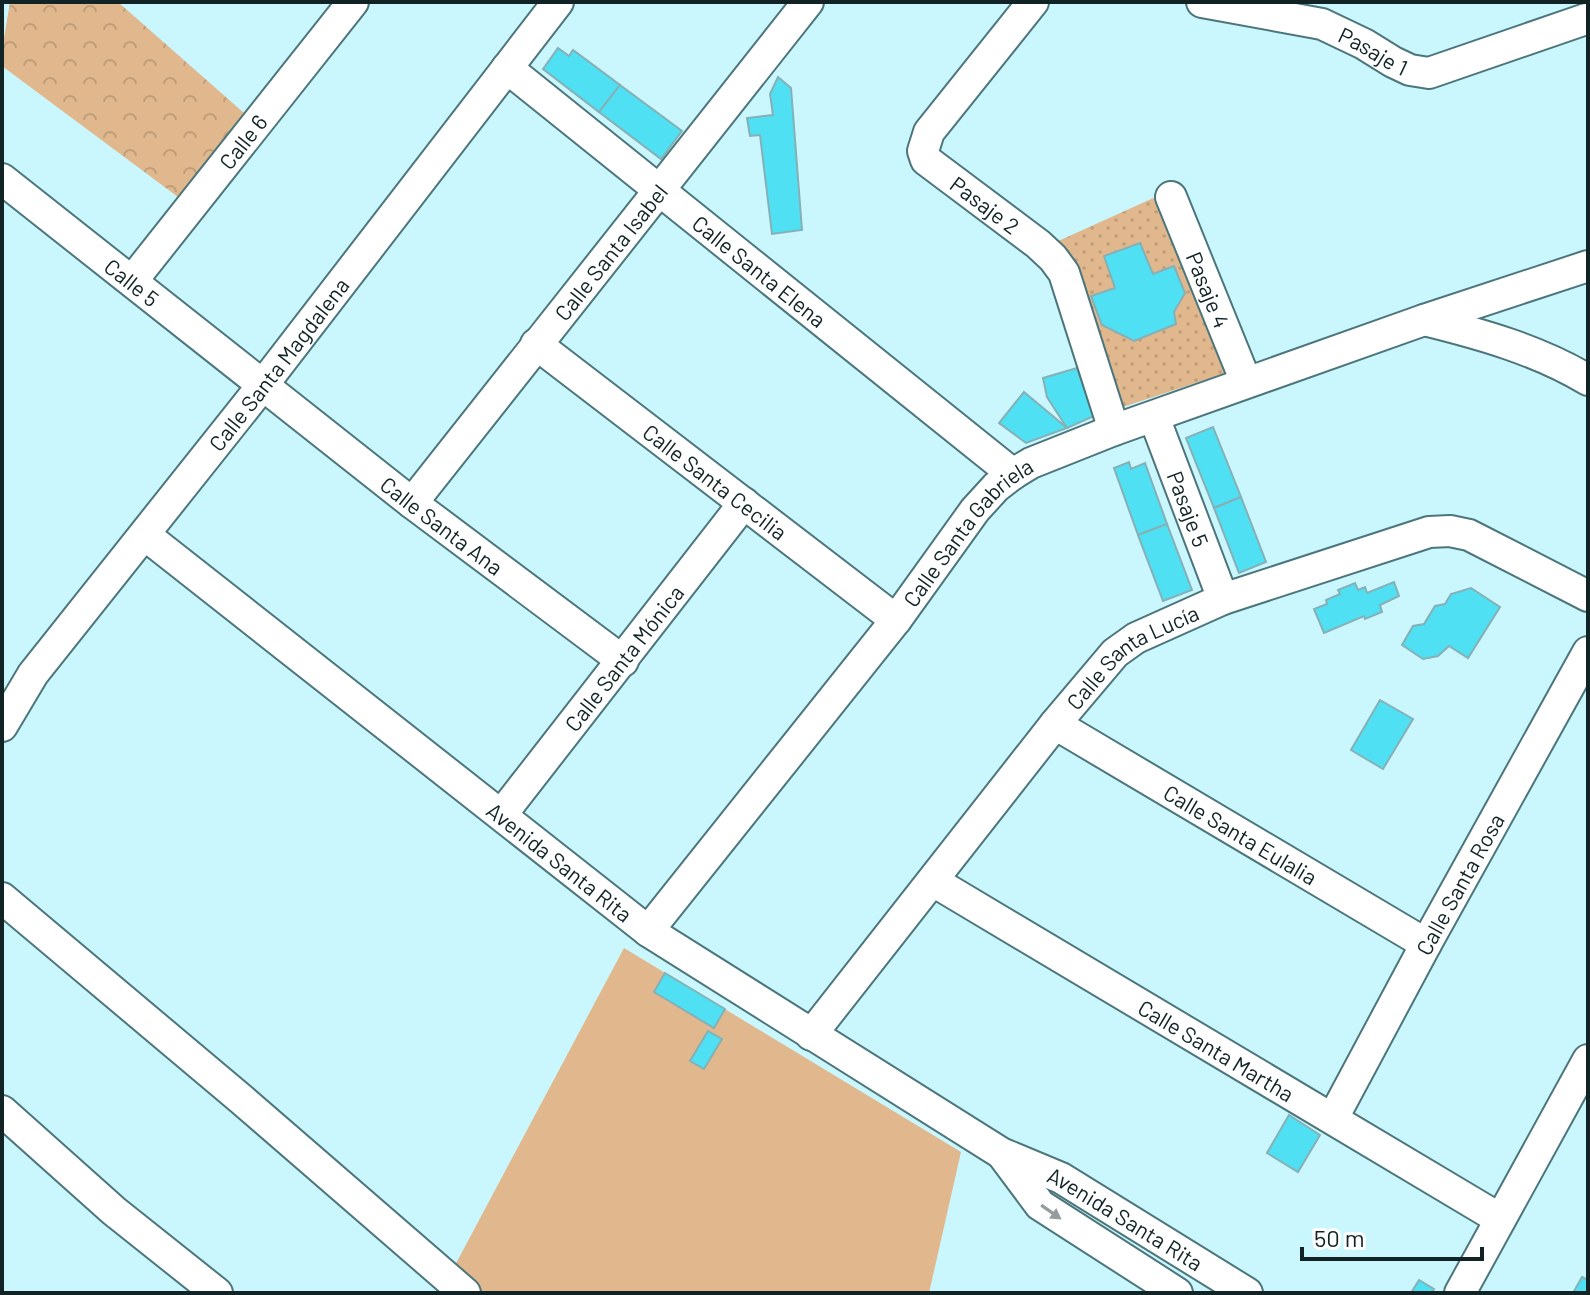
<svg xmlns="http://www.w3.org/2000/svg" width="1590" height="1295" font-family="Barlow,sans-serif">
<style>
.forest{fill:url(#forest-crowns)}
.garden{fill:url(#garden-dots);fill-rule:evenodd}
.pitch{fill:#e1b88d}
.building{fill:#4fe1f3;stroke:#85b0b6;stroke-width:2}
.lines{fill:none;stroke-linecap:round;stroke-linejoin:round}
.minor-casing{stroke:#4c767b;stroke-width:34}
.minor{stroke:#fff;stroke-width:30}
.oneway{fill:#949c9d}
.labels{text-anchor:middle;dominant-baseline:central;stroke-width:6;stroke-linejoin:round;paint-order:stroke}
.street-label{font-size:22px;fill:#112325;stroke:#fff}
</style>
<defs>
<pattern id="forest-crowns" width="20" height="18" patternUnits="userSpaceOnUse" patternTransform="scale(2)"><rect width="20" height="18" fill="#e1b88d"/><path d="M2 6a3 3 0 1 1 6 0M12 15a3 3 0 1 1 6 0" fill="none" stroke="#c09e7a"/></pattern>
<pattern id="garden-dots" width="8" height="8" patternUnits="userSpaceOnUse" patternTransform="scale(2)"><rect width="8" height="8" fill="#e1b88d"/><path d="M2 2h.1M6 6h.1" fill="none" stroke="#c09e7a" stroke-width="1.8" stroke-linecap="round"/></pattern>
</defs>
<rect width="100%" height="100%" fill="#caf7fd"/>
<!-- forest -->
<path class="forest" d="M10 2H118L244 113 178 197 2 66V50Z"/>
<!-- garden -->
<path class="garden" d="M1160 195 1232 371 1123 407 1072 256 1056 242ZM1140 243 1153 274 1174 267 1185 293 1174 312 1134 341 1102 325 1092 296 1115 288 1104 256Z"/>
<!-- pitch -->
<path class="pitch" d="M624 948 961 1152 929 1293H481L453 1269Z"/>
<!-- building -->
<g class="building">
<path d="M558 48 569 56 573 50 620 85 599 112 543 69Z"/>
<path d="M778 77 791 88 802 230 772 234 760 135 750 136 747 118 773 115 770 94Z"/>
<path d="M620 85 682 131 661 159 599 112Z"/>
<path d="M1140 243 1153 274 1174 266 1185 293 1174 312 1176 324 1134 341 1102 325 1091 296 1115 288 1104 256Z"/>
<path d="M1077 368 1094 416 1067 428 1047 397 1043 378Z"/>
<path d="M1024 392 1067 428 1026 443 999 423Z"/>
<path d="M1213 427 1241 497 1214 508 1186 438Z"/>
<path d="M1129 462 1131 469 1145 463 1167 524 1138 535 1114 468Z"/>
<path d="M1241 497 1266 562 1239 573 1214 508Z"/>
<path d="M1167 524 1192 590 1163 601 1138 535Z"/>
<path d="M1394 582 1399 596 1380 605 1382 612 1365 619 1364 616 1324 633 1314 609 1327 604 1326 600 1340 594 1338 590 1355 583 1358 590 1365 587 1367 593Z"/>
<path d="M1471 588 1500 607 1468 658 1449 646 1438 656 1423 659 1402 645 1413 626 1424 624 1435 606 1445 604 1451 594Z"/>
<path d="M1380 700 1413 719 1383 769 1351 750Z"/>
<path d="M665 973 725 1009 714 1028 654 992Z"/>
<path d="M708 1031 722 1039 704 1069 690 1061Z"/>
<path d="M1289 1115 1320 1135 1298 1172 1267 1153Z"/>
<path d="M1582 1277 1588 1280V1293H1573Z"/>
<path d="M1419 1280 1434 1289 1431 1293H1411Z"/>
</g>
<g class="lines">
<defs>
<g id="minor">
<path id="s1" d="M1033 2 929 132 923 151 926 160 1038 244 1053 258 1064 273 1114 430"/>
<path id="s2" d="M1202 2 1322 24 1364 44 1393 62 1410 70 1429 73 1586 19"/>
<path id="s3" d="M507 68 1013 474"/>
<path id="s4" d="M2 179 412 503 623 661"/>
<path id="s5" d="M1171 197 1246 382"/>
<path id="s6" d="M132 281 353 2"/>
<path d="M1424 320C1481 334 1538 350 1588 380"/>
<path id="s7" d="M536 344 896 620"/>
<path id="s8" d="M1154 417 1223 599"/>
<path id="s9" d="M412 503 808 2"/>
<path id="s10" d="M145 535 648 931 1001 1153 1061 1178 1247 1293"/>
<path id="s11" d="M1055 724 1426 944"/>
<path id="s12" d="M2 726 33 674 262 386 558 2"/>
<path id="s13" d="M502 814 744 503"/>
<path id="s14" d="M933 881 1500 1219"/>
<path d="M2 898 241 1099 465 1293"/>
<path id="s15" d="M648 931 896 620 975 510 996 487 1013 474 1031 463 1114 430 1424 320 1588 266"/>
<path id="s16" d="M811 1035 1055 724 1115 653 1136 638 1223 599 1429 532 1450 531 1469 535 1588 596"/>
<path d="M2 1111 114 1211 217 1293"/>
<path id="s17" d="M1333 1118 1426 944 1588 652"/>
<path d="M1002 1154 1040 1205 1177 1293"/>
<path d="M1460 1293 1588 1060"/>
</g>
</defs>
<!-- minor casing -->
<use href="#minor" class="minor-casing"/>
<!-- minor -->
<use href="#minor" class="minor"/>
</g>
<!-- one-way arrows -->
<defs><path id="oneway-solid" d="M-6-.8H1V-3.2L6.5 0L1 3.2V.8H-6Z" transform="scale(2)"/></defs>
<use class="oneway" href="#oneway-solid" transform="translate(1051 1212) rotate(35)"/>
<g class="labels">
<!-- street labels -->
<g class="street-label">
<text stroke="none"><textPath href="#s2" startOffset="180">Pasaje 1</textPath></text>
<text stroke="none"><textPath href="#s6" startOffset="178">Calle 6</textPath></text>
<text stroke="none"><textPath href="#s1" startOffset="270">Pasaje 2</textPath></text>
<text stroke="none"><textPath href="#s9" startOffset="320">Calle Santa Isabel</textPath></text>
<text stroke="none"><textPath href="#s3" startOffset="324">Calle Santa Elena</textPath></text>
<text stroke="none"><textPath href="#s4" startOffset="166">Calle 5</textPath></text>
<text stroke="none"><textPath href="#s5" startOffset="100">Pasaje 4</textPath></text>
<text stroke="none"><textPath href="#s12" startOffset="456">Calle Santa Magdalena</textPath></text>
<text stroke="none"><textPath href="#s7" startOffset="226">Calle Santa Cecilia</textPath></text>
<text stroke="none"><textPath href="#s8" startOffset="98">Pasaje 5</textPath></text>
<text stroke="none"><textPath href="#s4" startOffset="560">Calle Santa Ana</textPath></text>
<text stroke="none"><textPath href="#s15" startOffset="512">Calle Santa Gabriela</textPath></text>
<text stroke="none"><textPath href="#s13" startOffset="198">Calle Santa Mónica</textPath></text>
<text stroke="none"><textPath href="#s16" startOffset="500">Calle Santa Lucía</textPath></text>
<text stroke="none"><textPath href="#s11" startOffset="216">Calle Santa Eulalia</textPath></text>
<text stroke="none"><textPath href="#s10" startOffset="528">Avenida Santa Rita</textPath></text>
<text stroke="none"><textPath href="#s17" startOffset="266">Calle Santa Rosa</textPath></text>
<text stroke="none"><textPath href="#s14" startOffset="330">Calle Santa Martha</textPath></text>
<text stroke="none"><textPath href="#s10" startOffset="1198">Avenida Santa Rita</textPath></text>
</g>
</g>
<!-- border -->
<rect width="1590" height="1295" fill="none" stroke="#112325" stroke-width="8"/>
<!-- scale -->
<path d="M1302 1247v12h180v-12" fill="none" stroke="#112325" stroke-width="4"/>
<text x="1314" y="1247" font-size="24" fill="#112325" stroke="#ffffff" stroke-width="6" paint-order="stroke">50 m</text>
</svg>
